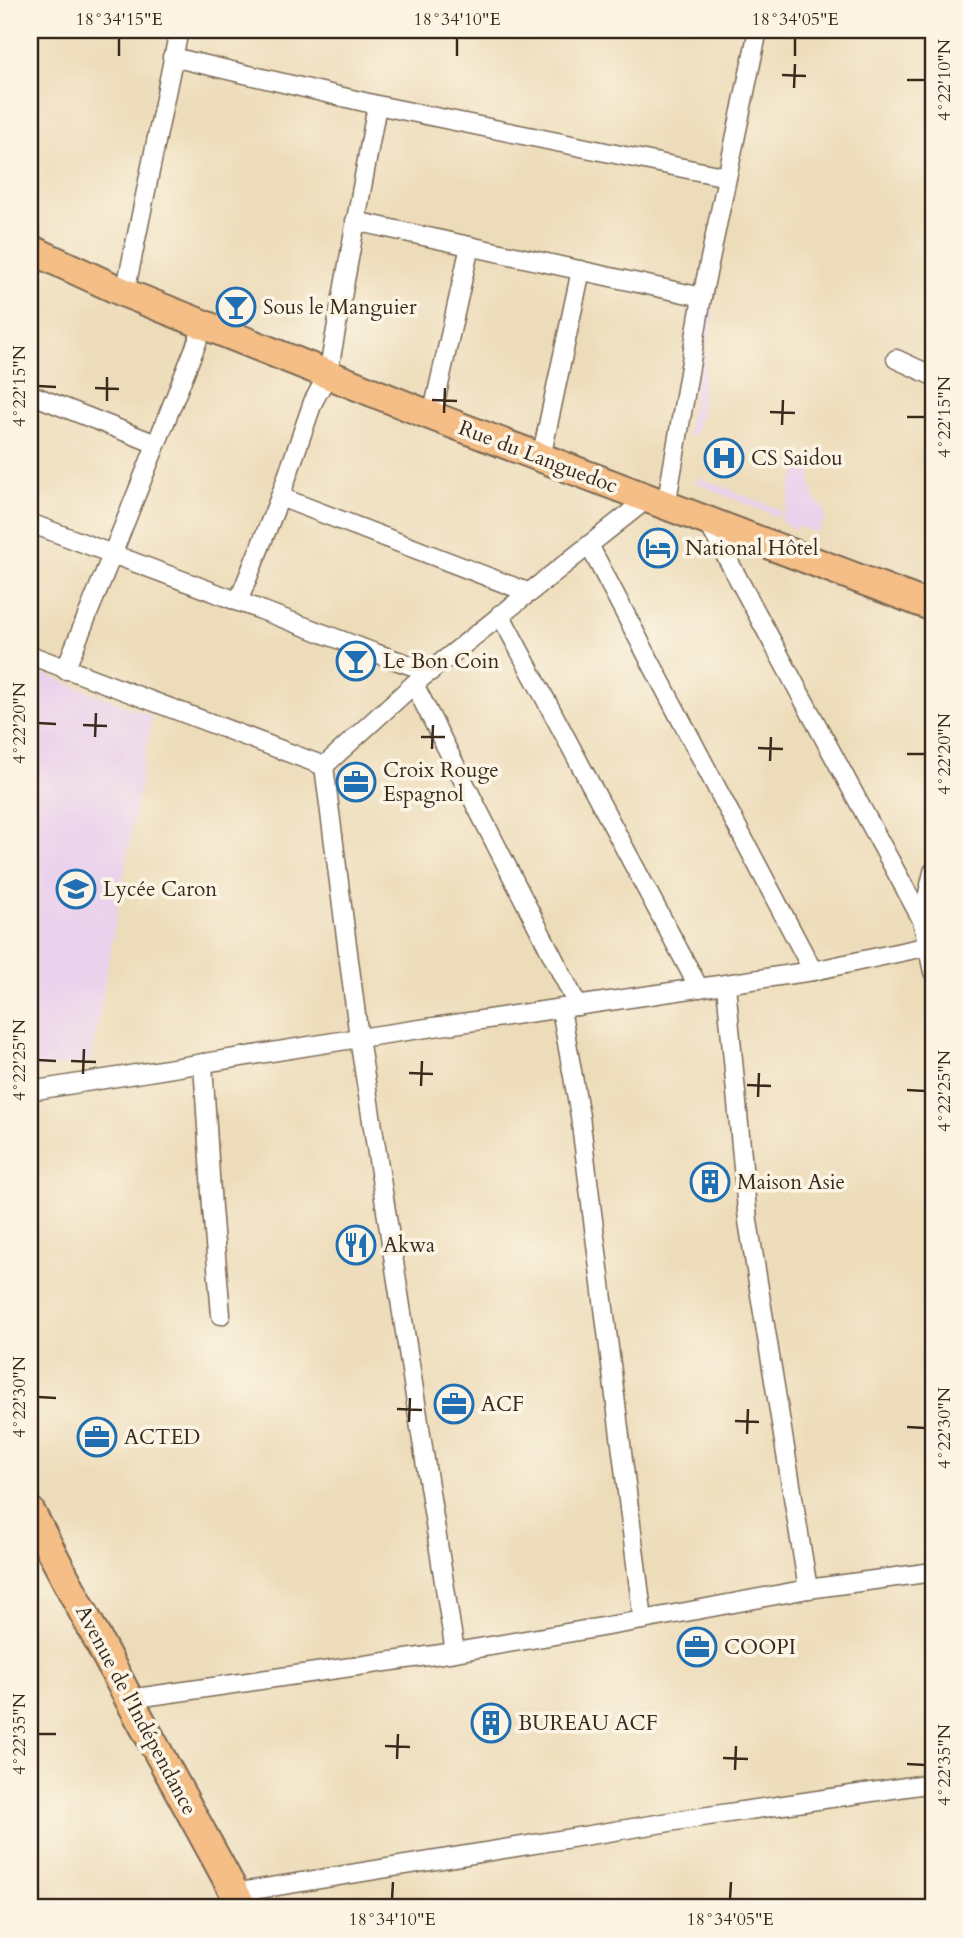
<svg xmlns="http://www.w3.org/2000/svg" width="963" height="1938" font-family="Cardo,serif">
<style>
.built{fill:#ead1ec}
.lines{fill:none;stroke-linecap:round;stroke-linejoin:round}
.street-casing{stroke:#796854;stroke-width:21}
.primary-casing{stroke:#796854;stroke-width:32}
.street{stroke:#fff;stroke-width:18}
.primary{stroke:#f5be86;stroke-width:28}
.ticks{fill:none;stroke:#3b2a1e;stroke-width:2.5}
.labels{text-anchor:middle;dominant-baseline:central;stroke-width:7;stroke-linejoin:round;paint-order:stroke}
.poi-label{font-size:21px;fill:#3b2a1e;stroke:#fcf5e5;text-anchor:start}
.street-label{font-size:21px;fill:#3b2a1e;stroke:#fcf5e5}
.neatline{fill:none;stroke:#3b2a1e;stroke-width:2.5}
.ticks-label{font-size:18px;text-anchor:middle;fill:#3b2a1e}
</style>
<rect width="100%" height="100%" fill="#fcf5e5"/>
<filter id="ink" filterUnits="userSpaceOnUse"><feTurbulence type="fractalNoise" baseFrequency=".0143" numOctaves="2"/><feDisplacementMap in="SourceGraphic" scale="14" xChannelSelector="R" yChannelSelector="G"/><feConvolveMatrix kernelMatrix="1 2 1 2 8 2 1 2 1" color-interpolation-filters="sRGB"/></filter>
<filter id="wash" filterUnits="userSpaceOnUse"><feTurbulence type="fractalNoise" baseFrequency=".00686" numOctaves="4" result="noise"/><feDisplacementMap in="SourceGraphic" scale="28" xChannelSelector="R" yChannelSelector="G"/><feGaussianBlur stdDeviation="1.57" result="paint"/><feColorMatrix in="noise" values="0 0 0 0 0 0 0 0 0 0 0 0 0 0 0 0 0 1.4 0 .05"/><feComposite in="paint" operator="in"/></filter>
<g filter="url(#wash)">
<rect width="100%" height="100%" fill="#eddcb9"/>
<!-- built -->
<g class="built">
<path d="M706 308 715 309V315L706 347 702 409 694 437 686 435 693 403 694 371Z"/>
<path d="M803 460 811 464V485L815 498 823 508 826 516 818 532 810 531 799 526 795 530 779 520 786 510 792 482Z"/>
<path d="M698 477 781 510 778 517 696 483Z"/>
<path d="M30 668 152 716 91 1061 30 1071Z"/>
</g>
</g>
<g filter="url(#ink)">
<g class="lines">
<defs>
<g id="street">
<path d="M172 57 377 105 727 177"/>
<path d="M355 221 702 297"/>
<path d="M125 293 179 30"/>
<path d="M896 359 933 376"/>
<path d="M30 394 156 444"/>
<path d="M432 416 470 246"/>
<path d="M541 458 581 270"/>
<path d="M280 497 530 593"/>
<path d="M666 506 702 297 758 30"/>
<path d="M707 521 922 920 933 972"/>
<path d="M30 523 375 653 430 672"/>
<path d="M589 545 813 971"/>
<path d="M238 602 280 497 313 402 328 374 377 105"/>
<path d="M500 614 699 988"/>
<path d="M30 655 324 766"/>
<path d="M65 670 112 555 204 325"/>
<path d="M414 684 578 1006"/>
<path d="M324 766 359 1038 455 1652"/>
<path d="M324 766 414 684 647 499"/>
<path d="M922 920 933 872"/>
<path d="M726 985 748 1221 808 1589"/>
<path d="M561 1009 580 1116 643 1620"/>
<path d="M203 1063 212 1208 221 1315"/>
<path d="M30 1091 359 1038 813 971 929 946"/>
<path d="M129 1699 455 1652 643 1620 808 1589 933 1572"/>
<path d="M234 1893 688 1819 933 1783"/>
</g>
<g id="primary">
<path d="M30 249 125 293 432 416 933 607"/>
<path d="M30 1511 129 1699 243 1908"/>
</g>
</defs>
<!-- street casing -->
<use href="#street" class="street-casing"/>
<!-- primary casing -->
<use href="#primary" class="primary-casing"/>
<!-- street -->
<use href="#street" class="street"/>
<!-- primary -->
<use href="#primary" class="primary"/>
</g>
</g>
<!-- ticks -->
<path class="ticks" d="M119 56V38M457 56V38M795 56V38M782 75 806 76M907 80H925M794 88 795 64M38 386 56 387M95 388 119 389M432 400 457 401M107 401V377M770 412 795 413M444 413 445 388M907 417H925M782 425 783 400M38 723 56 724M83 725 107 726M95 737 96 713M421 737H445M758 748 783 749M432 749 433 725M907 754H925M770 761 771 737M38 1060 56 1061M71 1061 96 1062M409 1073 433 1074M83 1074 84 1049M747 1085 771 1086M421 1086 422 1061M907 1090 925 1091M758 1097 759 1073M38 1397 56 1398M397 1409 422 1410M735 1421 759 1422M409 1422 410 1398M907 1427 925 1428M747 1434 748 1409M38 1734H56M385 1746 410 1747M723 1758 748 1759M397 1759 398 1734M907 1764 925 1765M735 1770 736 1746M392 1899 393 1882M730 1899 731 1882"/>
<!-- icons -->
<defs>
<symbol id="bar-ring" viewBox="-11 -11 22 22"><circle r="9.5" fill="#fcf5e5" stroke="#1f6fb2" stroke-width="1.5"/><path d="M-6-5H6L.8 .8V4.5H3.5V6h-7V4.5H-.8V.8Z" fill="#1f6fb2"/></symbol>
<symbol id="hospital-ring" viewBox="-11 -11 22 22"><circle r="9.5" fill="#fcf5e5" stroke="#1f6fb2" stroke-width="1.5"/><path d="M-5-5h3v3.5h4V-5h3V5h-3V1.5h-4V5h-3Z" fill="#1f6fb2"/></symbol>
<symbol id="hotel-ring" viewBox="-11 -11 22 22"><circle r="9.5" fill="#fcf5e5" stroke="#1f6fb2" stroke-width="1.5"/><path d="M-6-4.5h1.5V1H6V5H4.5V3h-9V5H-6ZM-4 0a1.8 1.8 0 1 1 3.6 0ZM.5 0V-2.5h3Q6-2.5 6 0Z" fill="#1f6fb2"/></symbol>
<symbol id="office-ring" viewBox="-11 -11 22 22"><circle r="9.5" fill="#fcf5e5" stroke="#1f6fb2" stroke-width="1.5"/><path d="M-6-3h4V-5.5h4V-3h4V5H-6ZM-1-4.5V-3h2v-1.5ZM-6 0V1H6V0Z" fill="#1f6fb2"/></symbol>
<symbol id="school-ring" viewBox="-11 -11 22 22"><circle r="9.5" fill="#fcf5e5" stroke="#1f6fb2" stroke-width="1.5"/><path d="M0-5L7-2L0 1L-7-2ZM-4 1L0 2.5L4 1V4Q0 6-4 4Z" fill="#1f6fb2"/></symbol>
<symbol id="building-ring" viewBox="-11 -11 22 22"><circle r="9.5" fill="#fcf5e5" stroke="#1f6fb2" stroke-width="1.5"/><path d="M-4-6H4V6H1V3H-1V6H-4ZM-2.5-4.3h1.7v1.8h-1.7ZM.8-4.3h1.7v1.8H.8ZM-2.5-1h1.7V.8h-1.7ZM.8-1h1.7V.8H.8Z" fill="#1f6fb2"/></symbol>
<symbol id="restaurant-ring" viewBox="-11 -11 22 22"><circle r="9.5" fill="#fcf5e5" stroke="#1f6fb2" stroke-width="1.5"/><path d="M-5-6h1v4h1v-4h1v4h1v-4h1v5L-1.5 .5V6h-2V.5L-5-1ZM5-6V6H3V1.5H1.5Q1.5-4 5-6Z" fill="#1f6fb2"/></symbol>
</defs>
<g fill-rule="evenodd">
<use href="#bar-ring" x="214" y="285" width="44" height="44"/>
<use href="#hospital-ring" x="702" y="436" width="44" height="44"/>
<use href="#hotel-ring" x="636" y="526" width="44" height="44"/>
<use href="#bar-ring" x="334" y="639" width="44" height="44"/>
<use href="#office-ring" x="334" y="760" width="44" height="44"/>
<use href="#school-ring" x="54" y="867" width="44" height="44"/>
<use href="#building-ring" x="688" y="1160" width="44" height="44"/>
<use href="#restaurant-ring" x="334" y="1223" width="44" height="44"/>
<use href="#office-ring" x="432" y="1382" width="44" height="44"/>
<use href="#office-ring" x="75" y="1415" width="44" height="44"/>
<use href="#office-ring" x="675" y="1625" width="44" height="44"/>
<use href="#building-ring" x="469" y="1701" width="44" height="44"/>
</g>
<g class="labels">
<!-- poi labels -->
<g class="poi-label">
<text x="263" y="307">Sous le Manguier</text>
<text x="751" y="458">CS Saidou</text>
<text x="685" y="548">National Hôtel</text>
<text x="383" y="661">Le Bon Coin</text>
<text x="383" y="770">Croix Rouge<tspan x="383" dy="24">Espagnol</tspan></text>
<text x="103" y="889">Lycée Caron</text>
<text x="737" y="1182">Maison Asie</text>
<text x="383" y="1245">Akwa</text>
<text x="481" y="1404">ACF</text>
<text x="124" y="1437">ACTED</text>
<text x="724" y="1647">COOPI</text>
<text x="518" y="1723">BUREAU ACF</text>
</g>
<!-- street labels -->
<g class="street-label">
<text transform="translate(538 457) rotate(21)">Rue du Languedoc</text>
<text transform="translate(136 1710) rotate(62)">Avenue de l'Indépendance</text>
</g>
</g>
<!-- margin -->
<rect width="963" height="1938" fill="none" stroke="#fcf5e5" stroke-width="77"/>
<rect x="38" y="38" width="887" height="1861" class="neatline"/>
<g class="ticks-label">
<text x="119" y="25">18°34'15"E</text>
<text x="457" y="25">18°34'10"E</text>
<text x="795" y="25">18°34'05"E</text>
<text transform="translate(944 80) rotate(-90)" y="6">4°22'10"N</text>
<text transform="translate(19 386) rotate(-90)" y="6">4°22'15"N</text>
<text transform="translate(944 417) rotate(-90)" y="6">4°22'15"N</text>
<text transform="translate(19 723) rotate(-90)" y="6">4°22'20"N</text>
<text transform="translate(944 754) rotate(-90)" y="6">4°22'20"N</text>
<text transform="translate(19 1060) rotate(-90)" y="6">4°22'25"N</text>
<text transform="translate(944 1091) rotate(-90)" y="6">4°22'25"N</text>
<text transform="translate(19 1397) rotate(-90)" y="6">4°22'30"N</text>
<text transform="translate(944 1428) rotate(-90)" y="6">4°22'30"N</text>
<text transform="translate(19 1734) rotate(-90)" y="6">4°22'35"N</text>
<text transform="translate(944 1765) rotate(-90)" y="6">4°22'35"N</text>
<text x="392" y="1925">18°34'10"E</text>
<text x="730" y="1925">18°34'05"E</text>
</g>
</svg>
